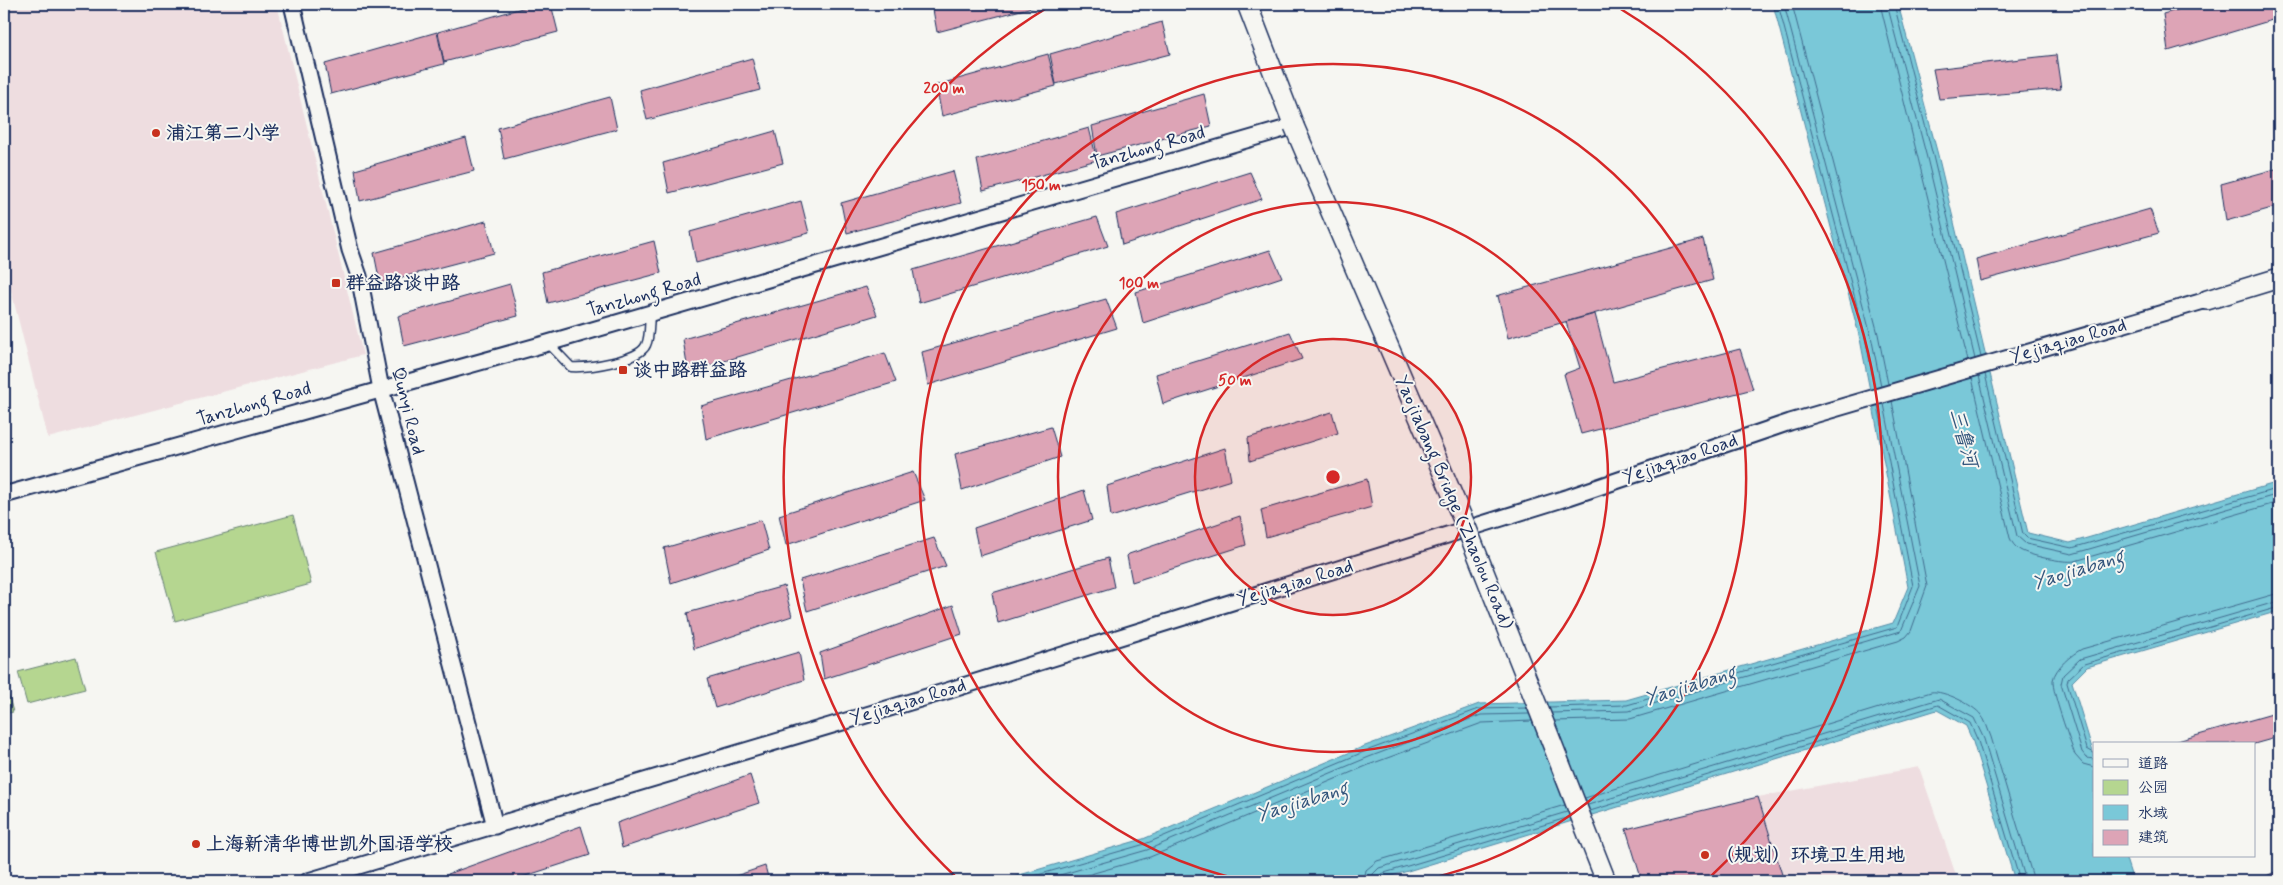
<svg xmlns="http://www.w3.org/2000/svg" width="2283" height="885" font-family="Mynerve,'LXGW WenKai TC',sans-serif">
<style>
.built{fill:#eedde0}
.green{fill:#b5d690;stroke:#688277}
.water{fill:#7ac8d8;stroke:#548ba7}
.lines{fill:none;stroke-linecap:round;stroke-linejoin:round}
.shore{stroke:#416c8f;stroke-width:1}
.building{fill:#dda4b6;stroke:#1b2f5e}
.service-casing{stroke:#1b2f5e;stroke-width:11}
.minor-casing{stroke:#1b2f5e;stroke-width:19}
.tertiary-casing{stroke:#1b2f5e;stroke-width:22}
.service{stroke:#f6f6f2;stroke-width:8}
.minor{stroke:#f6f6f2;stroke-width:15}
.tertiary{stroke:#f6f6f2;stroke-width:19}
.tertiary-bridge-casing{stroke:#1b2f5e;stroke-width:22;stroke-linecap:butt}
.tertiary-bridge{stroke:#f6f6f2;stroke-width:19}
.ring{fill:none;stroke:#d62828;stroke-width:2.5}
.poi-dot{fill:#c8321e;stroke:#f6f6f2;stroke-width:2}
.labels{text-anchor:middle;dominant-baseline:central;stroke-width:4;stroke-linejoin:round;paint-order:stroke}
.poi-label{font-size:19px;font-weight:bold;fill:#1b2f5e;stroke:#f6f6f2;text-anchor:start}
.street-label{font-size:19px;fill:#1b2f5e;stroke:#f6f6f2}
.water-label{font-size:20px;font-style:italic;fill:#33557c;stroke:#f6f6f2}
.centre{fill:#d62828;stroke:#f6f6f2;stroke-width:2.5}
.ring-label{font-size:15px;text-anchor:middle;font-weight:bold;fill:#d62828;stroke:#f6f6f2;stroke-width:4;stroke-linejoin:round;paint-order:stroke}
</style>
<rect width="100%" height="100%" fill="#f6f6f2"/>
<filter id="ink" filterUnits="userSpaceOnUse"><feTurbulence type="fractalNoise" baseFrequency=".02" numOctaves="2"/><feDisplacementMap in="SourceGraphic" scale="10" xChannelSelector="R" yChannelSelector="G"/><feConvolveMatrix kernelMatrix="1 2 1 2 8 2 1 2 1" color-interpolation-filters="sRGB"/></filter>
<g filter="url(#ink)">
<!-- built -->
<g class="built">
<path d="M4 4H277L363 355 48 438 4 262Z"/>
<path d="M1919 767 1958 881H1784L1758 797Z"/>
</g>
<!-- green -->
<g class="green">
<path d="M293 515 311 584 175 621 156 552Z"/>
<path d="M76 657 85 689 27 704 18 672Z"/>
<path d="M4 679 13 712 4 714Z"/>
</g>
<!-- water -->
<path class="water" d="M1773 4H1898L1938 155 2028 533 2070 543 2279 482V611L2087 667 2072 682 2094 755V856H2125L2133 881H2015L1973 742 1966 726 1937 710 1375 881H999L1143 839 1365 746 1479 704 1626 700 1893 623 1908 587 1860 339Z"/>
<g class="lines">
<!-- shore -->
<g class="shore">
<path d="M1778 4 1865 337 1875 388"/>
<path d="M1784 4 1871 336 1881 386"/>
<path d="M1792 4 1878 334 1888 384"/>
<path d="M1880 4 1968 361"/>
<path d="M1887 4 1927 158 1975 359"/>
<path d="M1894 4 1933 156 1981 357"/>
<path d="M1985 374 2023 534 2027 538 2072 548 2279 488"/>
<path d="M1979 376 2017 536 2026 544 2072 554 2279 494"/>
<path d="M1972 378 2010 538C2012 543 2015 547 2020 550 2030 556 2064 563 2075 561L2279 502"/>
<path d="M1549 707 1627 705 1897 627 1913 586 1878 405"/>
<path d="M1552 713 1629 711 1901 631 1920 586 1884 404"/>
<path d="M1555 721 1630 719 1898 641 1906 637 1911 631 1927 586 1892 401"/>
<path d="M2094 753 2087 749 2067 683 2068 679 2084 664 2279 607"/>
<path d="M2094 759 2087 758 2082 752 2061 684 2063 675 2080 659 2279 601"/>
<path d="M2094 767 2083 764 2075 755C2070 741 2052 693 2053 680 2055 668 2072 654 2082 649L2279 593"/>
<path d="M1585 798 1931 692C1943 690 1974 705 1981 715 1986 721 1988 730 1991 737L2034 881"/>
<path d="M1588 805 1939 699 1974 718 1984 739 2026 881"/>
<path d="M1590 811 1938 705 1970 723 1978 741 2020 881"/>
<path d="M1017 881 1145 844 1366 751 1479 709 1527 708"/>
<path d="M1039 881 1147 850 1369 757 1481 715 1529 714"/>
<path d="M1066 881 1150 857 1371 764 1482 723 1532 721"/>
<path d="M1364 881 1366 870 1377 861 1565 805"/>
<path d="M1371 881 1373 874 1379 868 1567 812"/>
<path d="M1377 881 1381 874 1570 817"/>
</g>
</g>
<!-- building -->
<g class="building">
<path d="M536 4H551L558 32 444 62 438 32Z"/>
<path d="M932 4H1044L937 32Z"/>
<path d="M2198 4H2279V18L2168 51 2163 14Z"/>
<path d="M1162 22 1170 54 1056 84 1050 54Z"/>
<path d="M437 32 444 64 331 94 325 64Z"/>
<path d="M1048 54 1056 86 942 116 936 85Z"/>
<path d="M2056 55 2061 89 1939 99 1933 69Z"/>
<path d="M752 58 760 90 647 120 640 90Z"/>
<path d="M1204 94 1211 126 1097 156 1092 126Z"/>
<path d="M610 97 617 129 504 159 498 128Z"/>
<path d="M1089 128 1097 160 983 191 977 160Z"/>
<path d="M775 131 783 163 669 193 663 163Z"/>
<path d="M466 138 474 171 360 201 355 170Z"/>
<path d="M2279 168V206L2226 221 2221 184Z"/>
<path d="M953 171 961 203 847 233 841 203Z"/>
<path d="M1250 172 1262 199 1122 245 1116 214Z"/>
<path d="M801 201 809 233 696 263 690 232Z"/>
<path d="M2150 209 2159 233 1980 281 1976 259Z"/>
<path d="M1097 217 1108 246 919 303 913 270Z"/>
<path d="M486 221 494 253 380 283 374 253Z"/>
<path d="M1703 239 1713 280 1508 338 1498 296H1496Z"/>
<path d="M654 241 661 273 548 303 542 272Z"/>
<path d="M1270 250 1282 277 1143 323 1136 292Z"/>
<path d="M510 284 518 316 404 346 398 316Z"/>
<path d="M866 287 877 315 688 372 683 339Z"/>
<path d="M1106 299 1117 328 928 385 922 352Z"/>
<path d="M1595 314 1613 382 1740 349 1753 389 1581 434 1564 374 1580 368 1566 322Z"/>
<path d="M1290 332 1302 359 1163 404 1156 374Z"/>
<path d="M885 353 896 382 706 439 701 406Z"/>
<path d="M1332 412 1338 433 1250 461 1248 438Z"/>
<path d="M1051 427 1060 457 962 490 955 454Z"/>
<path d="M1225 448 1231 480 1111 517 1107 486Z"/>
<path d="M913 472 925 500 786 545 779 515Z"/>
<path d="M1367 479 1372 507 1266 537 1261 510Z"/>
<path d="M1084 490 1092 520 980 556 974 528Z"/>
<path d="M1240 516 1246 545 1132 582 1127 556 1129 554Z"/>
<path d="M761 520 769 550 671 583 664 548Z"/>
<path d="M934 538 946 566 807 611 800 580Z"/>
<path d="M1108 558 1114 587 998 623 992 593Z"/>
<path d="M784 586 792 616 694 649 687 613Z"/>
<path d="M953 605 962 634 824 679 820 653Z"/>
<path d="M799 652 804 680 715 708 707 679Z"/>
<path d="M2279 712V737L2254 744H2167Z"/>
<path d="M750 775 759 803 622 848 617 823Z"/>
<path d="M1758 797 1784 881H1642L1626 829Z"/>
<path d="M581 826 590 855 510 881H450L448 874Z"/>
<path d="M765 866 769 881H721Z"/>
<path d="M2279 870V881H2256Z"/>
</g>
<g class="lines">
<defs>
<path id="service" d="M548 343 571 367C587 368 639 361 646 345 650 337 649 323 650 314"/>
<g id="minor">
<path d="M292 4 350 250 359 276 381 389 495 826"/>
<path d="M4 495 548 343 1294 126"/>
<path d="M308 881 947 691 1569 497 1790 422 2207 300"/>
</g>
<g id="tertiary">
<path d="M1247 4 1294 126"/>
<path d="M2207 300 2279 278"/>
<path d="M1537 705 1606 881"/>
</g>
</defs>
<!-- service casing -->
<use href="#service" class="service-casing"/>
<!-- minor casing -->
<use href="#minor" class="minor-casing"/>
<!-- tertiary casing -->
<use href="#tertiary" class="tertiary-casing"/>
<!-- service -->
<use href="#service" class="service"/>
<!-- minor -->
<use href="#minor" class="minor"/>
<!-- tertiary -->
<use href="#tertiary" class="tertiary"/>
<defs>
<path id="tertiary-bridge" d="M1294 126 1467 529 1537 705"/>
</defs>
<!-- tertiary-bridge casing -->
<use href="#tertiary-bridge" class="tertiary-bridge-casing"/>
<!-- tertiary-bridge -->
<use href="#tertiary-bridge" class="tertiary-bridge"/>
</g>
</g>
<!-- distance rings -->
<circle cx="1333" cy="477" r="138" fill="#d62828" fill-opacity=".12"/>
<g class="ring">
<circle cx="1333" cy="477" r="138"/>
<circle cx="1333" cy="477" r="275"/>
<path d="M1247 881A413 413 0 1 1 1419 881"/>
<path d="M958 879A550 550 0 0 1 1050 6M1616 6A550 550 0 0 1 1708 879"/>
</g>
<!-- markers -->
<g class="poi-dot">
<circle cx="156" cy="133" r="5"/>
<rect x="331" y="278" width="10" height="10" rx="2.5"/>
<rect x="618" y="365" width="10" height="10" rx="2.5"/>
<circle cx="196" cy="844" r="5"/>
<circle cx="1705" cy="855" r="5"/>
</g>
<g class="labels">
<!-- poi labels -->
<g class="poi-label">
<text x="166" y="133">浦江第二小学</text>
<text x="346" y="283">群益路谈中路</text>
<text x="633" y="370">谈中路群益路</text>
<text x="206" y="844">上海新清华博世凯外国语学校</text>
<text x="1715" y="855">（规划）环境卫生用地</text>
</g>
<!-- street labels -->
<g class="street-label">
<text transform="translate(1148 148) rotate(-16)">Tanzhong Road</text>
<text transform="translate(644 295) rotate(-16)">Tanzhong Road</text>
<text transform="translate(2068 341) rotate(-16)">Yejiaqiao Road</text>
<text transform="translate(254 404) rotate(-16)">Tanzhong Road</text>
<text transform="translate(408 411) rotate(76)">Qunyi Road</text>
<text transform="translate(1680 459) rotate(-19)">Yejiaqiao Road</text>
<text transform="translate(1454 502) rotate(67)">Yaojiabang Bridge (Zhaolou Road)</text>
<text transform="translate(1295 583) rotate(-17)">Yejiaqiao Road</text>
<text transform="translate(908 702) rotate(-17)">Yejiaqiao Road</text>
</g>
<!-- water labels -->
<g class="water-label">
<text transform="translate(1963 438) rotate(75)">三鲁河</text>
<text transform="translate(2078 570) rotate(-17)">Yaojiabang</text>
<text transform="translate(1690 686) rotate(-17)">Yaojiabang</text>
<text transform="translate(1302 802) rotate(-17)">Yaojiabang</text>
</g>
</g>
<circle cx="1333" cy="477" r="8" class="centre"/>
<g class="ring-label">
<text x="944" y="93">200 m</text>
<text x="1041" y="190">150 m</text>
<text x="1139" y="288">100 m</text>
<text x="1235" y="385">50 m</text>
</g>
<!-- margin -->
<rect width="2283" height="885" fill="none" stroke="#f6f6f2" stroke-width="20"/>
<rect x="10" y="10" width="2263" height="865" fill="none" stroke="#1b2f5e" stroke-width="2" filter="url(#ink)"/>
<!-- legend -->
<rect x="2093" y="742" width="162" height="115" fill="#f6f6f2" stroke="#9ea6b7"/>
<rect x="2103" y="759" width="25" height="8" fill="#f6f6f2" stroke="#9ea6b7"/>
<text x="2138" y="768" font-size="15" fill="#1b2f5e">道路</text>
<rect x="2103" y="780" width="25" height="15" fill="#b5d690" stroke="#9ea6b7"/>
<text x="2138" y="792" font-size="15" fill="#1b2f5e">公园</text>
<rect x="2103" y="805" width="25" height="15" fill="#7ac8d8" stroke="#9ea6b7"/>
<text x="2138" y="818" font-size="15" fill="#1b2f5e">水域</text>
<rect x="2103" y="830" width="25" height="15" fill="#dda4b6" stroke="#9ea6b7"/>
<text x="2138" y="842" font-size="15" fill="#1b2f5e">建筑</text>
</svg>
